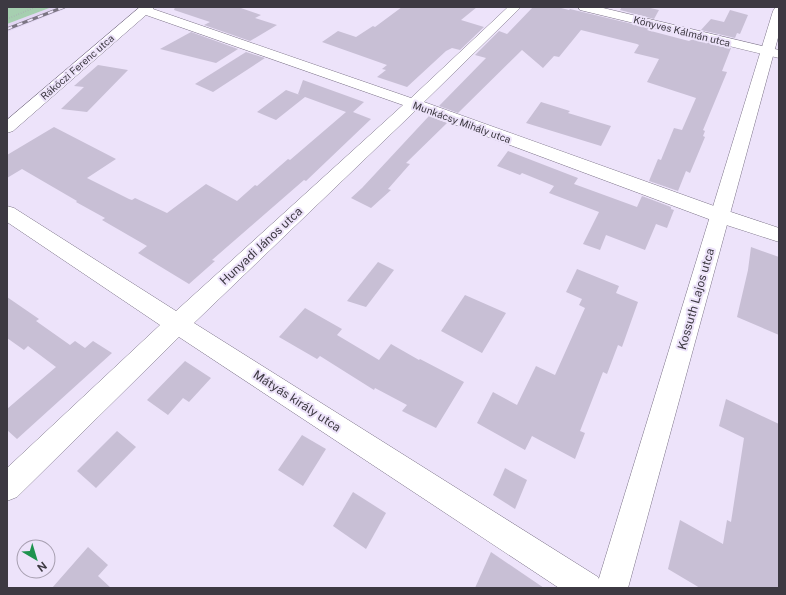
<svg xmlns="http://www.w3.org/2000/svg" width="786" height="595" font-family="'Public Sans',sans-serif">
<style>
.built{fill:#e3d7f4}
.green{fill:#a6cfb0}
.building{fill:#c8bfd5}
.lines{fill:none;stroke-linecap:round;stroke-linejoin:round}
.minor-casing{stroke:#7b7287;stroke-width:1}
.tertiary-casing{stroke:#7b7287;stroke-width:1}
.path{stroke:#aba3b5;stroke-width:1.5;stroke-dasharray:0.5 2;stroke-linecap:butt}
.minor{fill:#fff;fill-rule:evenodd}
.tertiary{fill:#fff;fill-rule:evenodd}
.rail-casing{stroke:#7c7684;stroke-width:3}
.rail{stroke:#ede3fa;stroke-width:2;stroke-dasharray:5.5;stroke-linecap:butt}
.labels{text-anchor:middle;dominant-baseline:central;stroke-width:4;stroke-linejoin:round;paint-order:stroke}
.far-street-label{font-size:10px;fill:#3d3942;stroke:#ede3fa}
.street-label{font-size:12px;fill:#3d3942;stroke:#ede3fa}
</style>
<rect width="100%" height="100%" fill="#ede3fa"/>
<!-- built -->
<path class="built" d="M52 7H70L7 32V24Z"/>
<!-- green -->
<path class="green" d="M7 7H52L7 24Z"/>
<!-- building -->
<g class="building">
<path d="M175 7H238L261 15 255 18 277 25 250 41 204 25 210 22 174 10Z"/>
<path d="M402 7H477L461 20 484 27 460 50 452 48 446 51 407 87 377 77 386 70 382 69 387 65 322 42 338 31 356 37 373 26 375 27Z"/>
<path d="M533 7H557L569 10 570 9 649 28 647 30 689 41 693 39 731 48 722 71 727 72 703 130 705 131 703 136 705 137 690 173 686 171 678 191 649 181 658 159 661 160 674 128 682 130 696 98 647 82 659 59 634 53 639 45 637 44 581 30 559 57 554 56 543 68 522 50 458 113 439 106 486 58 475 55 499 31 507 34Z"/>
<path d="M622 7H646L659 10 654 19 620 10Z"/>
<path d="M730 10 748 15 740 34 737 33 735 38 701 30 711 19 724 22Z"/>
<path d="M191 32 238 49 216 63 160 49Z"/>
<path d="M246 52 265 58 213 92 195 84Z"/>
<path d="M98 65 128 70 87 112 61 109 84 87 74 86Z"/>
<path d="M303 80 364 102 353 112 371 119 306 181 304 180 212 260 215 261 189 284 138 253 147 246 102 220 105 218 76 202 77 201 22 169 7 178V155L54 127 116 159 87 178 129 199 132 200 135 198 167 213 206 184 237 201 255 185 257 186 288 159 290 160 346 112 305 97 276 120 257 112 286 90 300 95 298 94Z"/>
<path d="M541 102 570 111 568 113 611 126 601 146 526 123Z"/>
<path d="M429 116 447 123 406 163 410 164 388 189 391 190 371 208 351 198 362 188Z"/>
<path d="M508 151 578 178 574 184 637 207 642 196 671 207V209L674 210 667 228 656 224 645 250 606 235 600 250 583 244 599 212 549 193 554 186 522 173 520 175 497 166Z"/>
<path d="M751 247 779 257V335L737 317 748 270Z"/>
<path d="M378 262 394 270 366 307 347 301Z"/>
<path d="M577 269 619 286 616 293 638 302 622 347 618 345 607 374 603 372 580 431 585 433 575 459 532 436 525 450 477 423 493 392 517 405 536 366 555 375 585 308 579 305 582 299 566 292Z"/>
<path d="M465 295 506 313 482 353 441 331Z"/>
<path d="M7 297 39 319 36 321 70 345 75 341 85 348 93 341 112 353 17 439 7 430V409L56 367 28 346 24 350 7 338Z"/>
<path d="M305 308 342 329 337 335 379 360 391 344 419 360 420 359 464 382 436 428 402 411 407 405 375 388 374 390 320 356 317 359 279 337Z"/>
<path d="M185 361 211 378 189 402 183 398 168 415 147 400Z"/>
<path d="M726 399 779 424V588H700L668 569 680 520 723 544 727 520 731 522 744 438 719 426Z"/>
<path d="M117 431 136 447 96 488 77 471Z"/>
<path d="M302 435 326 449 303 486 278 470Z"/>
<path d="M505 468 527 480 515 509 493 495Z"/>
<path d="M353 492 386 513 366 549 333 526Z"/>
<path d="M88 547 108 565 98 576 111 588H52Z"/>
<path d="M491 552 544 588H475Z"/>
</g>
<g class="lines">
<defs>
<g id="minor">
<path d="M140 7H154L153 9 411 98 508 7H521L424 102 728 211 779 228V242L714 221 416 110 194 323 598 577 603 588H559L179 337 17 497 7 501V468L160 325 7 222V206L14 208 176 311 403 105 146 15 13 131 7 133V120Z"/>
<path d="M578 7H599L779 50V58L580 10Z"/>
</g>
<path id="tertiary" d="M779 7V34L628 588H596L773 11 775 8Z"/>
</defs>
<!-- minor casing -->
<use href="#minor" class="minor-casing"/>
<!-- tertiary casing -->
<use href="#tertiary" class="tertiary-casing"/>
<!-- path -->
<path class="path" d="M7 19 36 7"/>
<!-- minor -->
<use href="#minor" class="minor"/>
<!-- tertiary -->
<use href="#tertiary" class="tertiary"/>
<defs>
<path id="rail" d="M7 29 64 7"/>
</defs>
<!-- rail casing -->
<use href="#rail" class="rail-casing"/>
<!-- rail -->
<use href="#rail" class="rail"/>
</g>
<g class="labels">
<!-- far-street labels -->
<g class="far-street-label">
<text transform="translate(682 31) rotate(14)">Könyves Kálmán utca</text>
<text transform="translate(77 67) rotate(-41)">Rákóczi Ferenc utca</text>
<text transform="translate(462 122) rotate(20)">Munkácsy Mihály utca</text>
</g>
<!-- street labels -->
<g class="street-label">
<text transform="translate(261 246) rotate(-43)">Hunyadi János utca</text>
<text transform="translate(696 299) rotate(-74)">Kossuth Lajos utca</text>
<text transform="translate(297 401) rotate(33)">Mátyás király utca</text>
</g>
</g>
<!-- border -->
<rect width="786" height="595" fill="none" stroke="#3d3942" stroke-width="16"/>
<!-- north arrow -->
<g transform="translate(36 559) rotate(142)"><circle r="19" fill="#ede3fa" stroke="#a79fb0"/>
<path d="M0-3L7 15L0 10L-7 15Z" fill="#1e934e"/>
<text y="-6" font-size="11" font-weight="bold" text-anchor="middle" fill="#3d3942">N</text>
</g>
</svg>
